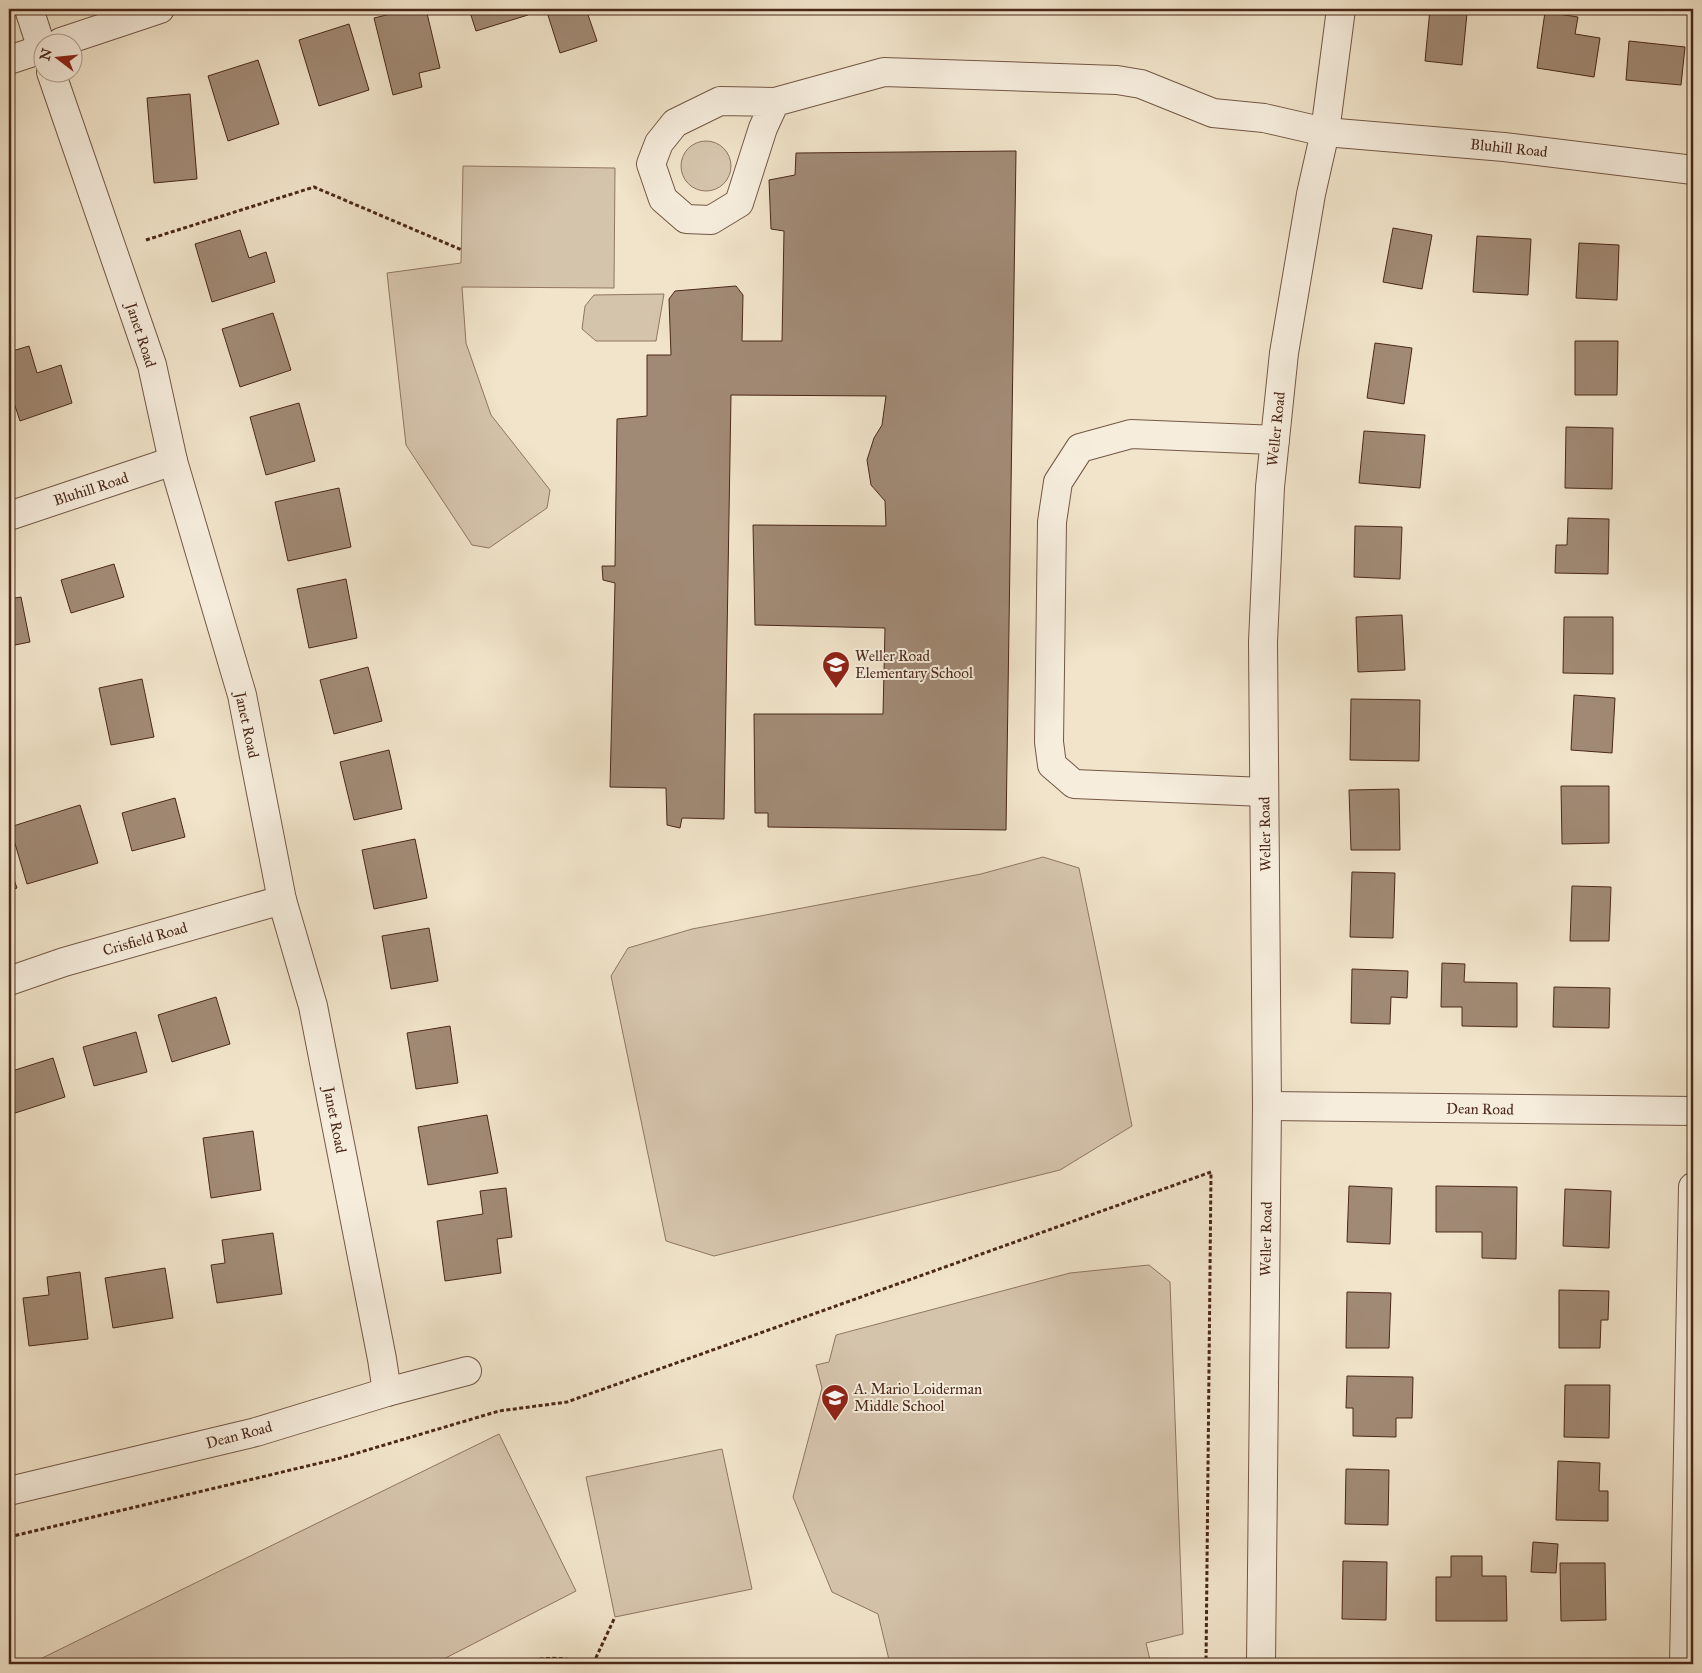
<svg xmlns="http://www.w3.org/2000/svg" width="1702" height="1673" font-family="'IM FELL Great Primer',serif">
<style>
.green{fill:#d5c4ac;stroke:#907662}
.building{fill:#a18a75;stroke:#4b2819}
.lines{fill:none;stroke-linecap:round;stroke-linejoin:round}
.minor-casing{stroke:#745745;stroke-width:30}
.path{stroke:#4b2819;stroke-width:3;stroke-dasharray:4 2.5;stroke-linecap:butt}
.minor{stroke:#f6eddd;stroke-width:28}
.labels{text-anchor:middle;dominant-baseline:central;stroke-width:4;stroke-linejoin:round;paint-order:stroke}
.street-label{font-size:15px;fill:#4b2819;stroke:#f6eddd}
.poi-label{font-size:15px;fill:#4b2819;stroke:#f6eddd;text-anchor:start}
</style>
<rect width="100%" height="100%" fill="#f1e4ca"/>
<filter id="stains"><feTurbulence type="fractalNoise" baseFrequency=".004" numOctaves="4"/><feColorMatrix values="0 0 0 0 .2 0 0 0 0 .09 0 0 0 0 .02 0 0 0 .5 -.17"/></filter>
<radialGradient id="worn" r=".72"><stop offset=".6" stop-color="#630" stop-opacity="0"/><stop offset="1" stop-color="#630" stop-opacity=".3"/></radialGradient>
<!-- green -->
<g class="green">
<circle cx="706" cy="166" r="25"/>
<path d="M463 166 615 168 614 288 462 287 466 343 491 415 550 490 547 508 489 548 472 545 406 445 387 273 461 263Z"/>
<path d="M664 294 656 341H596L582 329 585 306 594 295Z"/>
<path d="M1043 857 1079 868 1132 1126 1060 1170 714 1256 666 1241 611 976 628 948 692 929 981 874Z"/>
<path d="M1149 1265 1170 1282 1183 1634 1146 1643 1151 1664H890L878 1614 832 1592 793 1497 822 1388 816 1365 829 1362 836 1335 1070 1273Z"/>
<path d="M499 1434 576 1591 434 1664H30Z"/>
<path d="M722 1449 752 1589 615 1617 586 1477Z"/>
</g>
<!-- building -->
<g class="building">
<path d="M411 9H426L440 68 419 73 422 87 393 95 374 18Z"/>
<path d="M469 9H526L528 15 476 31Z"/>
<path d="M546 9H586L597 41 560 53Z"/>
<path d="M1430 9 1467 13 1462 65 1425 61Z"/>
<path d="M1545 12 1578 17 1575 34 1600 38 1594 77 1537 68Z"/>
<path d="M349 24 369 90 319 106 299 40Z"/>
<path d="M1629 41 1685 47 1681 85 1626 80Z"/>
<path d="M258 60 279 124 228 141 208 76Z"/>
<path d="M190 94 197 179 154 183 147 98Z"/>
<path d="M1016 151 1006 830 768 827V813H755L754 714H883L885 628 755 625 753 525 886 526 885 501 871 485 867 460 874 438 882 425 886 396 731 395 724 819 682 818 680 828 667 825 666 788 610 787 615 583 603 580 602 566H615L617 419 647 416V355H671L669 299 675 291 736 286 743 295 742 341H782L784 231 771 229 769 180 795 175 796 153Z"/>
<path d="M1393 228 1432 235 1422 289 1383 282Z"/>
<path d="M240 230 249 258 266 252 275 282 212 302 195 244Z"/>
<path d="M1477 236 1531 239 1528 295 1473 292Z"/>
<path d="M1579 243 1619 245 1617 300 1576 298Z"/>
<path d="M273 313 291 370 240 387 222 329Z"/>
<path d="M1575 341H1618L1617 395H1575Z"/>
<path d="M1375 343 1412 348 1404 404 1367 398Z"/>
<path d="M29 346 37 373 61 365 72 403 20 421 9 388V352Z"/>
<path d="M299 403 315 461 266 475 250 417Z"/>
<path d="M1566 427 1613 428 1612 489 1565 488Z"/>
<path d="M1364 431 1425 435 1420 488 1359 483Z"/>
<path d="M339 488 351 547 288 561 275 502Z"/>
<path d="M1568 518 1609 519 1608 574 1555 573 1556 545H1567Z"/>
<path d="M1355 526 1402 527 1400 579 1354 577Z"/>
<path d="M114 564 124 597 71 613 61 580Z"/>
<path d="M346 579 357 638 309 648 297 589Z"/>
<path d="M21 597 30 642 10 646 14 667 9 668V599Z"/>
<path d="M1402 615 1405 670 1358 672 1356 617Z"/>
<path d="M1564 617H1613V674L1563 673Z"/>
<path d="M368 667 382 721 334 734 320 680Z"/>
<path d="M142 679 154 737 111 745 99 688Z"/>
<path d="M1574 695 1615 698 1612 753 1571 750Z"/>
<path d="M1351 699 1420 700 1419 761 1350 760Z"/>
<path d="M389 750 402 809 354 820 340 762Z"/>
<path d="M1561 786H1609V843L1562 844Z"/>
<path d="M1399 789 1400 850H1351L1349 790Z"/>
<path d="M175 798 185 837 132 851 122 813Z"/>
<path d="M80 805 98 863 27 884 10 827Z"/>
<path d="M415 839 427 898 374 909 362 850Z"/>
<path d="M9 866 17 888 9 891Z"/>
<path d="M1352 872 1395 873 1393 938 1350 937Z"/>
<path d="M1572 886 1611 887 1609 941H1570Z"/>
<path d="M429 928 438 981 391 989 382 936Z"/>
<path d="M1442 963 1465 964 1464 982 1517 983V1027L1462 1026V1007H1441Z"/>
<path d="M1352 969 1408 971 1407 998 1391 997 1390 1024 1351 1023Z"/>
<path d="M1554 987 1610 988 1609 1028 1553 1027Z"/>
<path d="M216 997 230 1044 172 1062 158 1015Z"/>
<path d="M450 1026 458 1083 416 1089 407 1033Z"/>
<path d="M136 1032 147 1072 94 1086 83 1047Z"/>
<path d="M53 1058 65 1097 12 1114 9 1104V1072Z"/>
<path d="M487 1115 498 1173 428 1185 418 1127Z"/>
<path d="M253 1131 261 1190 211 1198 203 1138Z"/>
<path d="M1349 1186 1392 1188 1390 1244 1347 1242Z"/>
<path d="M1436 1186 1517 1187 1516 1259 1482 1258V1232H1436Z"/>
<path d="M506 1188 512 1237 497 1239 501 1273 445 1281 437 1221 483 1214 480 1191Z"/>
<path d="M1565 1189 1611 1191 1609 1248 1563 1246Z"/>
<path d="M273 1233 282 1294 217 1303 211 1265 225 1263 222 1240Z"/>
<path d="M165 1268 173 1318 113 1328 105 1278Z"/>
<path d="M80 1272 88 1339 29 1346 23 1298 49 1295 47 1277Z"/>
<path d="M1559 1290 1609 1291 1608 1320H1601L1600 1348H1559Z"/>
<path d="M1347 1292 1391 1293 1389 1348H1346Z"/>
<path d="M1347 1376 1413 1377 1412 1418H1396V1437L1353 1436V1408H1346Z"/>
<path d="M1565 1385H1610L1609 1438 1564 1437Z"/>
<path d="M1558 1461 1600 1463 1599 1491H1608V1521L1556 1520Z"/>
<path d="M1346 1469 1389 1470 1388 1525 1345 1524Z"/>
<path d="M1533 1542 1558 1544 1556 1573 1531 1572Z"/>
<path d="M1451 1556H1482V1576H1506L1507 1621H1436V1577H1451Z"/>
<path d="M1343 1561 1387 1562 1386 1620 1342 1619Z"/>
<path d="M1560 1563H1605L1606 1620 1561 1621Z"/>
</g>
<g class="lines">
<defs>
<g id="minor">
<path d="M29 9 42 49"/>
<path d="M61 42 160 9"/>
<path d="M9 60 42 49"/>
<path d="M51 72 152 365 173 461 242 695 282 900 313 1006 382 1359 387 1392"/>
<path d="M775 102 763 128 739 203 711 220 686 219 663 199 651 164 659 143 675 123 720 101 775 102 884 72 1117 80 1141 84 1213 113 1264 118 1325 132 1504 147 1693 170"/>
<path d="M9 516 173 461"/>
<path d="M1264 792 1074 784 1052 765 1049 742 1052 522 1058 482 1080 448 1131 434 1275 440"/>
<path d="M9 981 64 962 282 900"/>
<path d="M1267 1106 1693 1111"/>
<path d="M9 1491 256 1432 387 1392 467 1371"/>
<path d="M1261 1664 1267 1106 1263 642 1270 487 1284 353 1311 194 1325 132 1341 9"/>
<path d="M1684 1664 1693 1187"/>
</g>
</defs>
<!-- minor casing -->
<use href="#minor" class="minor-casing"/>
<!-- path -->
<g class="path">
<path d="M146 240 314 187 462 250"/>
<path d="M9 1537 337 1459 499 1411 567 1402 1211 1172 1206 1664"/>
<path d="M514 1664C538 1657 564 1656 589 1664"/>
<path d="M593 1664 615 1617"/>
</g>
<!-- minor -->
<use href="#minor" class="minor"/>
</g>
<!-- icons -->
<defs>
<symbol id="school-pin" viewBox="-11 -11 22 30"><path d="M0 17L-7.5 6A9.5 9.5 0 1 1 7.5 6Z" fill="#8f2418" stroke="#f6eddd"/><path d="M0-5L7-2L0 1L-7-2ZM-4 1L0 2.5L4 1V4Q0 6-4 4Z" fill="#fff"/></symbol>
</defs>
<g fill-rule="evenodd">
<use href="#school-pin" x="820" y="649" width="32" height="43"/>
<use href="#school-pin" x="819" y="1382" width="32" height="43"/>
</g>
<g class="labels">
<!-- street labels -->
<g class="street-label">
<text transform="translate(1509 148) rotate(6)">Bluhill Road</text>
<text transform="translate(141 335) rotate(72)">Janet Road</text>
<text transform="translate(1276 429) rotate(-84)">Weller Road</text>
<text transform="translate(91 489) rotate(-18)">Bluhill Road</text>
<text transform="translate(247 725) rotate(78)">Janet Road</text>
<text transform="translate(1265 834) rotate(-91)">Weller Road</text>
<text transform="translate(145 939) rotate(-16)">Crisfield Road</text>
<text transform="translate(1480 1109) rotate(1)">Dean Road</text>
<text transform="translate(335 1120) rotate(79)">Janet Road</text>
<text transform="translate(1266 1239) rotate(-89)">Weller Road</text>
<text transform="translate(239 1435) rotate(-15)">Dean Road</text>
</g>
<!-- poi labels -->
<g class="poi-label">
<text x="855" y="656">Weller Road<tspan x="855" dy="17">Elementary School</tspan></text>
<text x="854" y="1389">A. Mario Loiderman<tspan x="854" dy="17">Middle School</tspan></text>
</g>
</g>
<!-- margin -->
<rect width="1702" height="1673" fill="none" stroke="#f1e4ca" stroke-width="30"/>
<rect x="10" y="10" width="1682" height="1653" fill="none" stroke="#4b2819" stroke-width="2.5"/>
<rect x="15" y="15" width="1672" height="1643" fill="none" stroke="#4b2819"/>
<!-- north arrow -->
<g transform="translate(58 58) rotate(286)"><circle r="24" fill="#f6eddd" stroke="#b29e8f"/>
<path d="M0-4L9 19L0 12L-9 19Z" fill="#8f2418"/>
<text y="-8" font-size="14" font-weight="bold" text-anchor="middle" fill="#4b2819">N</text>
</g>
<rect width="100%" height="100%" filter="url(#stains)"/>
<rect width="100%" height="100%" fill="url(#worn)"/>
</svg>
